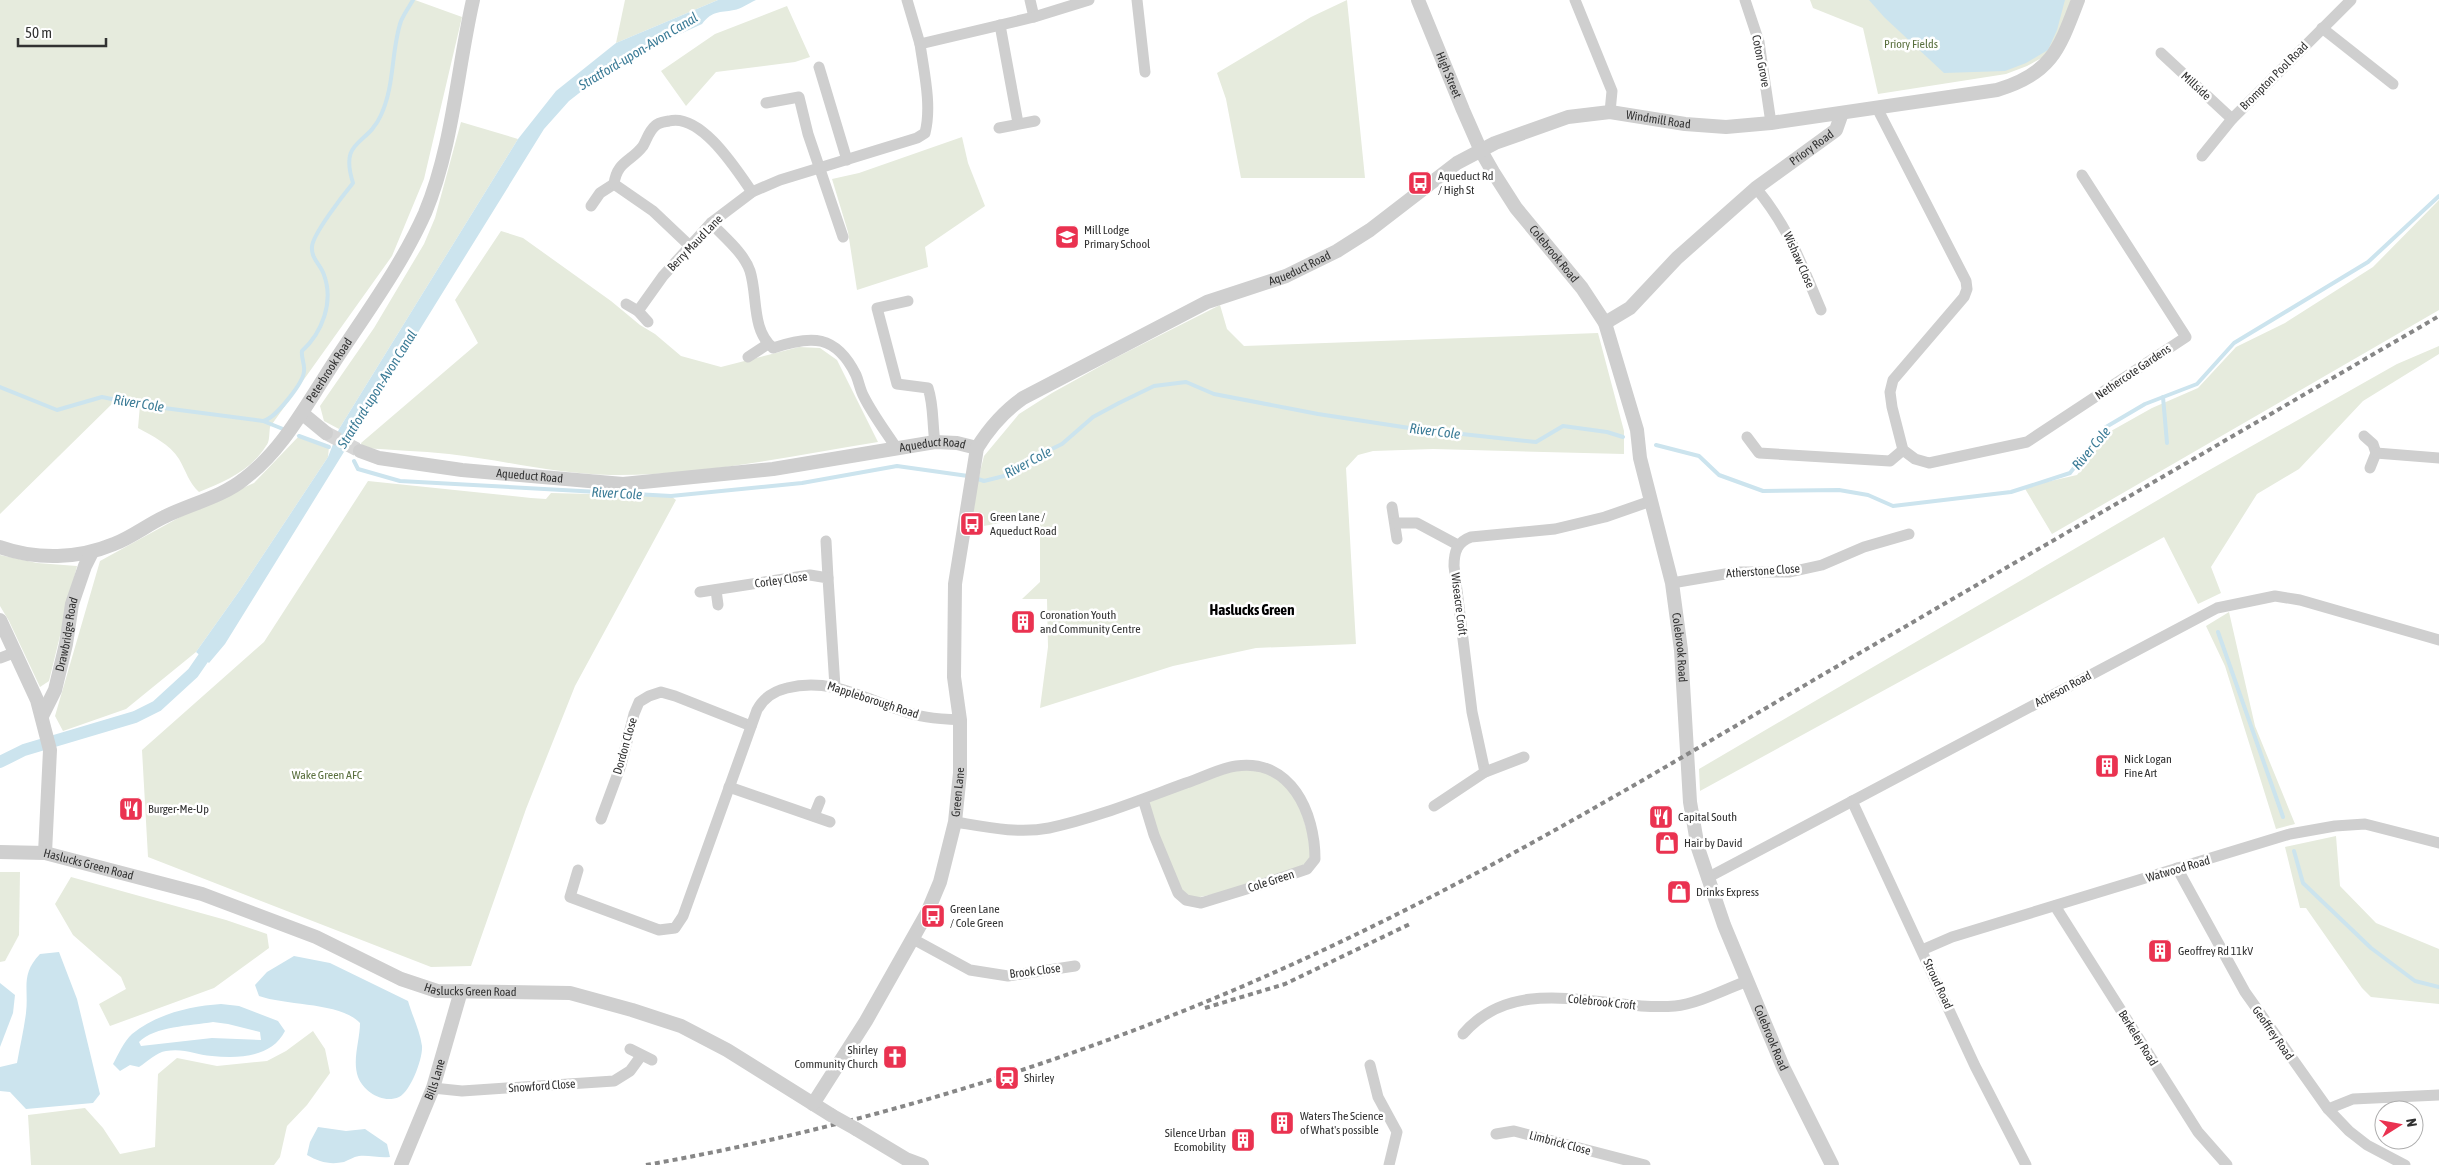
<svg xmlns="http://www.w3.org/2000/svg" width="2439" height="1165" font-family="'Asap Condensed',sans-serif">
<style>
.green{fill:#e6ebdd}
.water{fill:#cce4ee;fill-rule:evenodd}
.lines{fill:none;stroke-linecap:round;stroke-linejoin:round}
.stream{stroke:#cce4ee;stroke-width:4}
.canal{stroke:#cce4ee;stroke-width:12}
.tertiary-tunnel{stroke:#d6d6d6;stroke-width:14;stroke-dasharray:14 7;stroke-linecap:butt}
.minor{stroke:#cfcfcf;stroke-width:11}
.tertiary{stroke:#cfcfcf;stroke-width:14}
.rail{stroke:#878787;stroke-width:4;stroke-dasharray:5 4;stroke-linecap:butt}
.tertiary-bridge{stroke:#cfcfcf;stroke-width:14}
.labels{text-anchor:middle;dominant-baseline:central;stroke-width:5;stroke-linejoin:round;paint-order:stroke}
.park-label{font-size:12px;fill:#596f3d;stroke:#fff}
.street-label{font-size:12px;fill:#323232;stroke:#fff}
.poi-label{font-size:12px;fill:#323232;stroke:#fff;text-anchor:start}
.water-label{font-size:14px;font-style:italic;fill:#3c7c97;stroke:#fff}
.quarter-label{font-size:15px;font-weight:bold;fill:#000;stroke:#fff}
</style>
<rect width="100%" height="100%" fill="#fff"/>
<!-- green -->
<g class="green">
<path d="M0 0H415L462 17 424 179 392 256 270 427C269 433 270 442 266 446 251 470 225 482 199 492 189 483 186 471 179 459 170 444 152 436 138 428L140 405 116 400 0 514Z"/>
<path d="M625 0H718L616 43Z"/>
<path d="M1347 0 1365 178H1241L1226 99 1217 73 1311 17Z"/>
<path d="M1810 0H2071L2055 45 2047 55 2027 66 2006 74 1878 94 1863 28 1813 8Z"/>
<path d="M787 6 810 57 795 62 716 72 686 106 661 71 715 34Z"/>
<path d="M461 122 518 139 339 429 324 421 320 406 374 328 424 244 435 218Z"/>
<path d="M962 137 968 163 985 206 925 247 928 267 857 290 848 232 832 179 859 173Z"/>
<path d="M2439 200V310L2052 534 2024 487 2077 475 2111 431 2152 408 2198 388 2236 347 2285 323 2373 267Z"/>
<path d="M501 231 523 238 611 301 640 325 655 334 681 356 721 367 799 347 820 348 837 360 878 442C790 456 700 476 611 475 555 474 503 460 449 454 420 451 391 450 362 448L361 443 478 343 455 300Z"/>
<path d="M1220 305 1227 329 1244 346 1598 333 1624 431V454L1433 449 1373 451 1358 455 1346 468 1356 644 1256 648 1173 666 1040 708 1048 647 1047 599H1022L1040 582V516L972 528 976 488 984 456 1019 414 1052 393 1115 358Z"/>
<path d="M2439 346V354L2363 401 2299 469 2257 494 2211 567 2221 593 2198 604 2164 537 1700 791 1699 769 2204 473 2397 364Z"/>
<path d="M299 436 329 447 328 457 240 590 196 652 126 709 63 731 55 716 100 561 191 511 254 483Z"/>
<path d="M368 481 531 498 546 499 551 493 671 496 676 500 575 686 526 809 471 966 431 967 148 857 142 750 264 642Z"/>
<path d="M0 555 37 563 77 566 49 681 40 687 9 621 0 606Z"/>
<path d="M2229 612 2255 726 2295 824 2276 829 2225 666 2206 626Z"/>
<path d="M1236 766 1266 767 1295 789 1315 859 1266 883 1186 900 1143 799Z"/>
<path d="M2336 836 2340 886 2376 923 2439 949V1004L2371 997 2362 988 2306 908H2300L2285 847Z"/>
<path d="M0 872H20L19 935 5 961 0 962Z"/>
<path d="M71 877 226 920 267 934 269 948 214 988 110 1026 99 1004 126 989 121 977 73 935 55 904Z"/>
<path d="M313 1031 325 1049 330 1073 307 1105 287 1126 280 1157 274 1165H31L28 1115 85 1108 103 1128 120 1154 155 1147 158 1074 177 1058 217 1066 267 1061 286 1051Z"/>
</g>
<!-- water -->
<g class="water">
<path d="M718 0H756C749 3 741 9 734 10 719 13 713 10 702 24L619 62 569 101 544 129 225 644 209 663 196 652 240 590 328 457 339 429 518 139 556 91 616 43Z"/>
<path d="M1869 0H2065L2057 30 2048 50 2026 63 2005 71 1944 73 1884 17Z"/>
<path d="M59 952 77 999 100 1094 93 1103 26 1109 10 1092 0 1091V1067L17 1063C20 1046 24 1029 26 1013 29 988 20 975 40 954Z"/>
<path d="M294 956 330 963 408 1001C412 1015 420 1031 422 1046 423 1058 411 1091 399 1097 383 1104 364 1092 358 1077 352 1060 360 1040 360 1023 340 1002 287 1006 259 996L255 985 267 972Z"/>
<path d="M0 983 15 995 13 1013 0 1047Z"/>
<path d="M221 1004 239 1006 278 1021 285 1031C272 1057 239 1059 212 1056 195 1055 185 1048 166 1051 157 1052 147 1062 139 1067L130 1065 120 1071 113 1064C118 1055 124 1041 132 1034 157 1014 190 1006 221 1004ZM213 1022 228 1024 260 1032 261 1040 212 1038 141 1046 139 1042C155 1026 190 1026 213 1022Z"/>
<path d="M318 1127 346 1131 365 1129 387 1144 390 1157C379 1158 369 1155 359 1156 353 1157 349 1160 344 1162 330 1165 319 1162 307 1155L310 1142Z"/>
</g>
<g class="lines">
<!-- stream -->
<g class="stream">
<path d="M0 387 57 410 102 397 141 405 263 421 283 429"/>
<path d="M2163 397 2167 443"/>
<path d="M263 421C275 419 304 382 304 371 305 364 301 358 302 351 322 333 334 302 324 275 321 265 311 259 312 247 312 235 344 194 353 183 339 138 367 147 381 115 395 85 391 50 401 21 404 14 409 7 413 0"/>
<path d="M299 436 329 447"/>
<path d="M1656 445 1699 456 1719 475 1763 491 1839 490 1868 495 1893 506 2011 492 2070 473 2106 427 2145 404 2197 384 2234 343 2368 262 2439 196"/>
<path d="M354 461 358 469 400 481 671 496 802 483 897 466 968 476"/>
<path d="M975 478 984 481 1008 475 1027 461 1062 444 1093 417 1119 403 1154 386 1186 382 1214 394 1318 414 1416 429 1536 442 1563 426 1607 432 1623 437"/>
<path d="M2218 632 2283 817"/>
<path d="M2294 851 2303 883 2371 948 2415 981 2439 987"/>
</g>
<!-- canal -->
<path class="canal" d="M0 762 24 750 135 717 157 706 193 673 213 644"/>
<!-- tertiary-tunnel -->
<path class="tertiary-tunnel" d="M326 433 360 451"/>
<!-- minor -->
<g class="minor">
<path d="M907 0 920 44"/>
<path d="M1030 0 1034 17"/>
<path d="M1137 0 1145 72"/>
<path d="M1575 0 1612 91 1610 112"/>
<path d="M1745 0 1759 42 1771 123"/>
<path d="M1000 25 1018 123"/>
<path d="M2322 28 2393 84"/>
<path d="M2161 53 2232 119"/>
<path d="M819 67 847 160"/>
<path d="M766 103 799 97 808 134 843 237"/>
<path d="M1877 108 1966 281 1967 289 1964 297 1893 380 1890 392 1892 407 1903 450 1915 459 1929 463 2027 442 2186 337 2082 175"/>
<path d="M999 128 1035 121"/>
<path d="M2202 156 2232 119 2351 0"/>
<path d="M1756 188C1789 228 1801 263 1821 310"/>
<path d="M591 206 600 193 614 184"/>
<path d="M711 223C724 237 744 253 750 271 758 296 751 330 773 348 811 335 836 334 856 375 859 382 860 390 864 397 873 415 886 432 897 449"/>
<path d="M691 247 653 211 614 184C617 161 631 162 643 146 647 139 649 131 655 126 659 122 664 122 669 121 701 113 736 169 752 192"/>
<path d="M908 301 877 308 897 384 928 388C934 406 932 423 935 442"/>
<path d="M626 304 638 311 648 322"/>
<path d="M638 311 663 276 711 223 752 192 780 180 917 138 925 133C932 106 924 72 920 44L1034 17 1089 0"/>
<path d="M748 357 768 344"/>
<path d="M2364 436 2373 444 2376 453 2370 468"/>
<path d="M1747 437 1759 453 1890 461 1903 450"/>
<path d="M2376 453 2439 458"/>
<path d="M1392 507 1397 539"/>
<path d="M1396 523H1417L1458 545"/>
<path d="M826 541 828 578"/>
<path d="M1672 583 1737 572H1790L1822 565 1864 547 1909 534"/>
<path d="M716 590 718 605"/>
<path d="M700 592 810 575 828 578 835 687"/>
<path d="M0 658 16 652"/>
<path d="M1485 772 1472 712 1454 566C1454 552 1457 542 1471 537L1555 529 1605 517 1651 501"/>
<path d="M729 787 830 822"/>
<path d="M1852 801 1975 1066 2026 1165"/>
<path d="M1434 806 1485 772 1524 757"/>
<path d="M814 816 820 801"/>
<path d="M601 819 621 765 634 714 639 702 649 696 661 692 675 696 751 726"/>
<path d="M955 822C986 827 1018 834 1049 828 1096 818 1142 799 1186 783 1202 778 1220 768 1236 766 1291 758 1315 813 1315 859L1307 869 1266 883 1201 903 1186 900 1178 893 1154 835 1143 799"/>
<path d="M2177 868 2245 992 2328 1109 2349 1131 2367 1145 2405 1165"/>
<path d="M578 870 570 897 659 930 675 928 683 916 757 710C764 697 774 691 787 688 836 675 875 706 921 716 934 719 947 719 960 720"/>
<path d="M1707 878 2217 608 2275 596 2300 600 2439 640"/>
<path d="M2055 906 2198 1132 2227 1165"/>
<path d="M913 939 970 970 1008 976 1075 966"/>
<path d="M1922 950 1952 937 2290 834 2335 826 2365 824 2439 843"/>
<path d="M1463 1034C1518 970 1605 1012 1675 1006 1697 1004 1726 989 1747 981"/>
<path d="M630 1049 652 1060"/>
<path d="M1370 1065 1378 1097 1397 1132 1389 1165"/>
<path d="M433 1088 462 1091 614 1081 630 1071 641 1056"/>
<path d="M2328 1109 2353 1099 2439 1095"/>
<path d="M1496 1134 1514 1131 1645 1165"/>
</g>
<!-- tertiary -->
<g class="tertiary">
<path id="s1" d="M1418 0 1463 110 1481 151 1493 172 1516 208 1582 288 1605 323 1637 430 1640 458 1672 583 1681 650 1690 802 1698 848 1724 925 1783 1067 1832 1165"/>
<path id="s2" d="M1605 323 1630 308 1677 258 1756 188 1836 130 1842 113"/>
<path d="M303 414 326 433"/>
<path id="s3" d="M360 451 379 458 462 470 623 484 773 469 935 442 957 443 977 448"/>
<path id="s4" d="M0 547C37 560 78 559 114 544 132 537 147 525 164 517 190 504 222 497 244 479 280 452 302 412 326 375 360 321 399 271 425 213 453 146 457 70 473 0"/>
<path d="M0 620 37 700 50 750 45 853"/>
<path id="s5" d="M42 716 55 690 66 644 72 604 85 566 92 552"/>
<path id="s6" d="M0 852 45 853 202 894 316 937 401 979 437 991 570 993 632 1010 681 1026 727 1050 831 1115"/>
<path id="s7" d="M813 1104 866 1021 927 913 940 882 955 822 960 773V720L954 677 955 584 977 448C990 427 1003 412 1023 398L1207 302 1286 276 1337 251 1370 230 1457 163 1495 143 1568 117 1610 112 1685 124 1726 127 1771 123 1997 90C2051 74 2059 50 2078 0"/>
<path d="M856 1129 906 1159 922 1165"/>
<path id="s8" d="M401 1165 433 1088 461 991"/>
</g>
<!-- rail -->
<g class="rail">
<path d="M1205 1008 1285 984 1412 923"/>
<path d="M646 1165C893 1121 1133 1043 1359 933 1524 853 1682 757 1841 664 2040 548 2240 432 2439 316"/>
</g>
<!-- tertiary-bridge -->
<path class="tertiary-bridge" d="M831 1115 856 1129"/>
</g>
<!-- icons -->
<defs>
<symbol id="bus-square" viewBox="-11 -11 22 22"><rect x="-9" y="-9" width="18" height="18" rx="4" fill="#ea3250" stroke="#fff"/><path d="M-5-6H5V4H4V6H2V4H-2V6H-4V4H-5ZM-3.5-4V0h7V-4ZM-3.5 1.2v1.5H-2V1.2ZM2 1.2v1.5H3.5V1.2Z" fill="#fff"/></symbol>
<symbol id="school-square" viewBox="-11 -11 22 22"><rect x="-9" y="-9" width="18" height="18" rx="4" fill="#ea3250" stroke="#fff"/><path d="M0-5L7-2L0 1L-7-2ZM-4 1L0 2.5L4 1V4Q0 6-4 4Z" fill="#fff"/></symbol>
<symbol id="building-square" viewBox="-11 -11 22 22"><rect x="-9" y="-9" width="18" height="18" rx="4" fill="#ea3250" stroke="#fff"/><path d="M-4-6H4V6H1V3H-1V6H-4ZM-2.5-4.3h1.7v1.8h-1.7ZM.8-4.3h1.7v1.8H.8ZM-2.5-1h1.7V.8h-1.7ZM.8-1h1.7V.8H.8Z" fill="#fff"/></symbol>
<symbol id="restaurant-square" viewBox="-11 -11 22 22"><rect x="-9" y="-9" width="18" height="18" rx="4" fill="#ea3250" stroke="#fff"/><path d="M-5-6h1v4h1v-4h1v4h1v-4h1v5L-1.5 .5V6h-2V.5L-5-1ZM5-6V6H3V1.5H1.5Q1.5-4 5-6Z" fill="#fff"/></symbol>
<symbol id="shop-square" viewBox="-11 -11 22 22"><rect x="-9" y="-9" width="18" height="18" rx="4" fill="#ea3250" stroke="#fff"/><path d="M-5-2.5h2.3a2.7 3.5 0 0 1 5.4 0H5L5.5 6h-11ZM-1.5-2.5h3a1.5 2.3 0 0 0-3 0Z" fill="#fff"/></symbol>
<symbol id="church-square" viewBox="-11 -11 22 22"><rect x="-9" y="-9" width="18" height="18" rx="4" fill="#ea3250" stroke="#fff"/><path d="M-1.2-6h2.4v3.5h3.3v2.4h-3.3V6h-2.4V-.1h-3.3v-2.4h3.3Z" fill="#fff"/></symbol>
<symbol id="station-square" viewBox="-11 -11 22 22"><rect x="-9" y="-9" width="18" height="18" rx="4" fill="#ea3250" stroke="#fff"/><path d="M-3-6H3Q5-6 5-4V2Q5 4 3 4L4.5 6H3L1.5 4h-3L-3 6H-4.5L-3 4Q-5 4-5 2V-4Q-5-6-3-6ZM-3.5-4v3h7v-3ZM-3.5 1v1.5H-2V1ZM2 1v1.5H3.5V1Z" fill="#fff"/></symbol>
</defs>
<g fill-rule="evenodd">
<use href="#bus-square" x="1406" y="169" width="28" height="28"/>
<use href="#school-square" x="1053" y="223" width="28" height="28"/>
<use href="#bus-square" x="958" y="510" width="28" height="28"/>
<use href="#building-square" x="1009" y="608" width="28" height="28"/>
<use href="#building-square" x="2093" y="752" width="28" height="28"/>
<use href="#restaurant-square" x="117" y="795" width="28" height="28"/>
<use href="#restaurant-square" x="1647" y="803" width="28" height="28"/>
<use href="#shop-square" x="1653" y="829" width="28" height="28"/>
<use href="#shop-square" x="1665" y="878" width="28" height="28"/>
<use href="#bus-square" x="919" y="902" width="28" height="28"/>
<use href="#building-square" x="2146" y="937" width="28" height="28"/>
<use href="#church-square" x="881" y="1043" width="28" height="28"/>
<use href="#station-square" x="993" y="1064" width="28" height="28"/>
<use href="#building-square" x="1268" y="1109" width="28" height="28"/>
<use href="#building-square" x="1229" y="1126" width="28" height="28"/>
</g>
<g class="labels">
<!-- park labels -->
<g class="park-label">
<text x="1911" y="44">Priory Fields</text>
<text x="327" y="775">Wake Green AFC</text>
</g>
<!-- street labels -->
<g class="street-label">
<text transform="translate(1761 61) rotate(79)">Coton Grove</text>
<text stroke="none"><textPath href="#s1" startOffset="81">High Street</textPath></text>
<text transform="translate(2274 76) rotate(-45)">Brompton Pool Road</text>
<text transform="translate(2196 86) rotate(43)">Millside</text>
<text stroke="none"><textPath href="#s7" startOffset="1471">Windmill Road</textPath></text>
<text stroke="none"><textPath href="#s2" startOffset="272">Priory Road</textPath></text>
<text transform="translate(695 243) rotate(-46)">Berry Maud Lane</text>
<text stroke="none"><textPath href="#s1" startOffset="290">Colebrook Road</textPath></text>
<text transform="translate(1799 260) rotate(66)">Wishaw Close</text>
<text stroke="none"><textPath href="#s7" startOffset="1069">Aqueduct Road</textPath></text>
<text stroke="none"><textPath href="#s4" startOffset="401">Peterbrook Road</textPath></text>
<text transform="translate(2133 372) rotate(-34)">Nethercote Gardens</text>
<text stroke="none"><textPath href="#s3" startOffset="578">Aqueduct Road</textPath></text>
<text stroke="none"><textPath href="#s3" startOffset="172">Aqueduct Road</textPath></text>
<text transform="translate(1763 571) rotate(-4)">Atherstone Close</text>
<text transform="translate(781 580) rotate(-8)">Corley Close</text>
<text transform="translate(1459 604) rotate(83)">Wiseacre Croft</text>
<text stroke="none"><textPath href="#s5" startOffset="86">Drawbridge Road</textPath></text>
<text stroke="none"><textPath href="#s1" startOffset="710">Colebrook Road</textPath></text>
<text transform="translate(2063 689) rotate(-28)">Acheson Road</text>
<text transform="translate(873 700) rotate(18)">Mappleborough Road</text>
<text transform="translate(625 746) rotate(-74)">Dordon Close</text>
<text stroke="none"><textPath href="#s7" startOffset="348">Green Lane</textPath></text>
<text stroke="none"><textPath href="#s6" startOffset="90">Haslucks Green Road</textPath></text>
<text transform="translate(2178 869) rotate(-16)">Watwood Road</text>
<text transform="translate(1271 881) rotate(-18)">Cole Green</text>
<text transform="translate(1035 971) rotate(-7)">Brook Close</text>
<text transform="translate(1938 984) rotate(65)">Stroud Road</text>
<text stroke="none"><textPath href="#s6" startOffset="495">Haslucks Green Road</textPath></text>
<text transform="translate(1602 1002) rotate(6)">Colebrook Croft</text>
<text transform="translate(2273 1033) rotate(55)">Geoffrey Road</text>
<text stroke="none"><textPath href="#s1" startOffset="1115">Colebrook Road</textPath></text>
<text transform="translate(2138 1038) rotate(58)">Berkeley Road</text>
<text stroke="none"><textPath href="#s8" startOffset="92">Bills Lane</textPath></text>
<text transform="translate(542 1086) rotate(-4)">Snowford Close</text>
<text transform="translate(1560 1143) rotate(15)">Limbrick Close</text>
</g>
<!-- poi labels -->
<g class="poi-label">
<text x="1438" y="176">Aqueduct Rd<tspan x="1438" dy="14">/ High St</tspan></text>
<text x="1084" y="230">Mill Lodge<tspan x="1084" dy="14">Primary School</tspan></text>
<text x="990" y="517">Green Lane /<tspan x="990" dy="14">Aqueduct Road</tspan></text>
<text x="1040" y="615">Coronation Youth<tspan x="1040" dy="14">and Community Centre</tspan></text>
<text x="2124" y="759">Nick Logan<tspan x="2124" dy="14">Fine Art</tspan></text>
<text x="148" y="809">Burger-Me-Up</text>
<text x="1678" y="817">Capital South</text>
<text x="1684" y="843">Hair by David</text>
<text x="1696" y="892">Drinks Express</text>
<text x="950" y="909">Green Lane<tspan x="950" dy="14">/ Cole Green</tspan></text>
<text x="2178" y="951">Geoffrey Rd 11kV</text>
<text x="878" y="1050" text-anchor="end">Shirley<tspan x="878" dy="14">Community Church</tspan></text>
<text x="1024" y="1078">Shirley</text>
<text x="1300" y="1116">Waters The Science<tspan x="1300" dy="14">of What's possible</tspan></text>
<text x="1226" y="1133" text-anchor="end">Silence Urban<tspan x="1226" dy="14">Ecomobility</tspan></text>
</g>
<!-- water labels -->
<g class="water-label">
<text transform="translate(638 51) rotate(-31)">Stratford-upon-Avon Canal</text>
<text transform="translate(377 389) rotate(-58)">Stratford-upon-Avon Canal</text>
<text transform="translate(139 403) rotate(9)">River Cole</text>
<text transform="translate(1435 431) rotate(7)">River Cole</text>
<text transform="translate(2091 448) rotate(-50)">River Cole</text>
<text transform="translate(1028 462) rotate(-28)">River Cole</text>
<text transform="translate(617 493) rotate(3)">River Cole</text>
</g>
<!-- quarter labels -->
<g class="quarter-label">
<text x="1252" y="609">Haslucks Green</text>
</g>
</g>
<!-- north arrow -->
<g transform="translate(2399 1125) rotate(79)"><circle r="24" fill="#ffffff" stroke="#adadad"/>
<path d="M0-4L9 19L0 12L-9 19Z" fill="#ea3250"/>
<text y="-8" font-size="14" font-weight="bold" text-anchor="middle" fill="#323232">N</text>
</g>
<!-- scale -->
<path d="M18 38v8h88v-8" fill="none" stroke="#323232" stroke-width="2.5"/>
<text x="25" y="38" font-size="15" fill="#323232" stroke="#ffffff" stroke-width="4" paint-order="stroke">50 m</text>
</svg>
